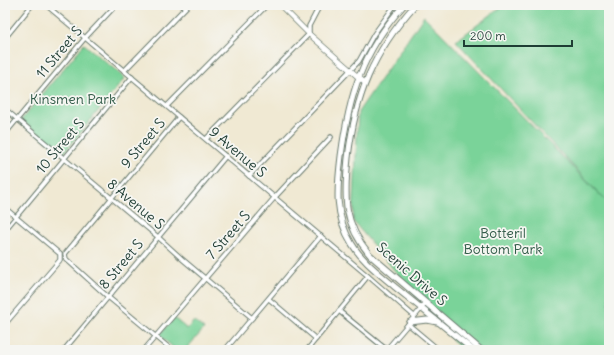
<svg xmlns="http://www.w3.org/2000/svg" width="614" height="355" font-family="Delius,sans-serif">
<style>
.green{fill:#7ad399;stroke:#4c8866}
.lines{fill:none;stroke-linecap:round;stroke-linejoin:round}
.street-casing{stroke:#68796c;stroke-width:5.5}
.secondary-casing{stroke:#68796c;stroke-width:6}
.primary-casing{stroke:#68796c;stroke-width:7}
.street{stroke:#fff;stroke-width:3.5}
.secondary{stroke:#fff;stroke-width:4.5}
.primary{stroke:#fff;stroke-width:5}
.labels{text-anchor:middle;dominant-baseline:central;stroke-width:3.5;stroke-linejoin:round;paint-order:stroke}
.street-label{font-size:14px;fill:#1f3d34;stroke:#f6f6f2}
.park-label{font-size:14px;fill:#315b48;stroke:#f6f6f2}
</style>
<rect width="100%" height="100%" fill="#f6f6f2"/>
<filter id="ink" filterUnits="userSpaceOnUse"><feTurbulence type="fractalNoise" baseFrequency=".025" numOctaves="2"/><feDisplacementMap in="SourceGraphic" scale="8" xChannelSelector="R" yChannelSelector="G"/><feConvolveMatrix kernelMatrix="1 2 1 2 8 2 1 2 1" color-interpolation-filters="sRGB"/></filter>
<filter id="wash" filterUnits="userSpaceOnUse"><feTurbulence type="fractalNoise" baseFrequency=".012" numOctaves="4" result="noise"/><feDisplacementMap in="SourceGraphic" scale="16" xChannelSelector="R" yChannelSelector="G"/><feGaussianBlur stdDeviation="0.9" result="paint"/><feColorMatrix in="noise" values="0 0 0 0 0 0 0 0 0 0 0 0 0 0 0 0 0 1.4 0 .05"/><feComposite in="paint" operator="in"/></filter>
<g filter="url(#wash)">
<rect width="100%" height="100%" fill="#f0e9d3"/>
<!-- green -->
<g class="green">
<path d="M504 5H609V350H461L353 221 358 112 424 16 605 200 456 41Z"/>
<path d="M84 44 125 78 63 154 21 120Z"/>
<path d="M174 318 187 329 194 321 204 329 185 350H176L159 335Z"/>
</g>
</g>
<g filter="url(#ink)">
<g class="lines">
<defs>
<g id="street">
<path d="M46 5 368 276 414 316"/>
<path d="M5 38 32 5"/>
<path d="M124 71 188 5"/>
<path d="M167 106 267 5"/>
<path d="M5 109 158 237 181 258 252 318"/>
<path d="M5 134 85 38 116 5"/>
<path d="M206 139 309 34V26L320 5"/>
<path d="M249 176 359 61 374 34 395 5"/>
<path d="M5 208 60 254V260L5 324"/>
<path d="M5 230 132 77"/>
<path d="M269 299 316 339"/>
<path d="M339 311 387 350"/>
<path d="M408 324 439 350"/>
<path d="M64 350 226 156"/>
<path d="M144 350 275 197 331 137"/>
<path d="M172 350 108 297 66 259 65 254 179 117"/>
<path d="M225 350 321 236"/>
<path d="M307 350 368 276"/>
<path d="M386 350 426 303"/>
</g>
<path id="secondary" d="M280 5 309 34 365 83"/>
<g id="primary">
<path d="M404 5C362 51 349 96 341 156 337 189 334 215 352 244 362 261 380 274 395 287 421 308 447 329 473 350"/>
<path d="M415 5C373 52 355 96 348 158 344 198 343 223 370 255L481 350"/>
<path d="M410 322 427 320 437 322"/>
</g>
</defs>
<!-- street casing -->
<use href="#street" class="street-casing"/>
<!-- secondary casing -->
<use href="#secondary" class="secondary-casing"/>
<!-- primary casing -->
<use href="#primary" class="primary-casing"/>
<!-- street -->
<use href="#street" class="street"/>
<!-- secondary -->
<use href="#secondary" class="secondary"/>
<!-- primary -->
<use href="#primary" class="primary"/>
</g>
</g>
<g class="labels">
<!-- street labels -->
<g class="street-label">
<text transform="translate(59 52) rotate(-50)">11 Street S</text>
<text transform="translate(143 143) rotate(-50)">9 Street S</text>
<text transform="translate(60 146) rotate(-50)">10 Street S</text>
<text transform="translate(238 152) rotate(40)">9 Avenue S</text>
<text transform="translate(136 204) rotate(40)">8 Avenue S</text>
<text transform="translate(228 235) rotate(-49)">7 Street S</text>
<text transform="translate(121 264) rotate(-50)">8 Street S</text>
<text transform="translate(412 274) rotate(41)">Scenic Drive S</text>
</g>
<!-- park labels -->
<g class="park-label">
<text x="73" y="99">Kinsmen Park</text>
<text x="503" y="233">Botteril<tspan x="503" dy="16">Bottom Park</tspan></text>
</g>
</g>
<!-- margin -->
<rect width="614" height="355" fill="none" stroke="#f6f6f2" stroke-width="20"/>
<!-- scale -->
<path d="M464 40v6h108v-6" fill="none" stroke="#1f3d34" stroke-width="2"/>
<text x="470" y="40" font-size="12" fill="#1f3d34" stroke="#f6f6f2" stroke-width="3" paint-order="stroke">200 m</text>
</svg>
